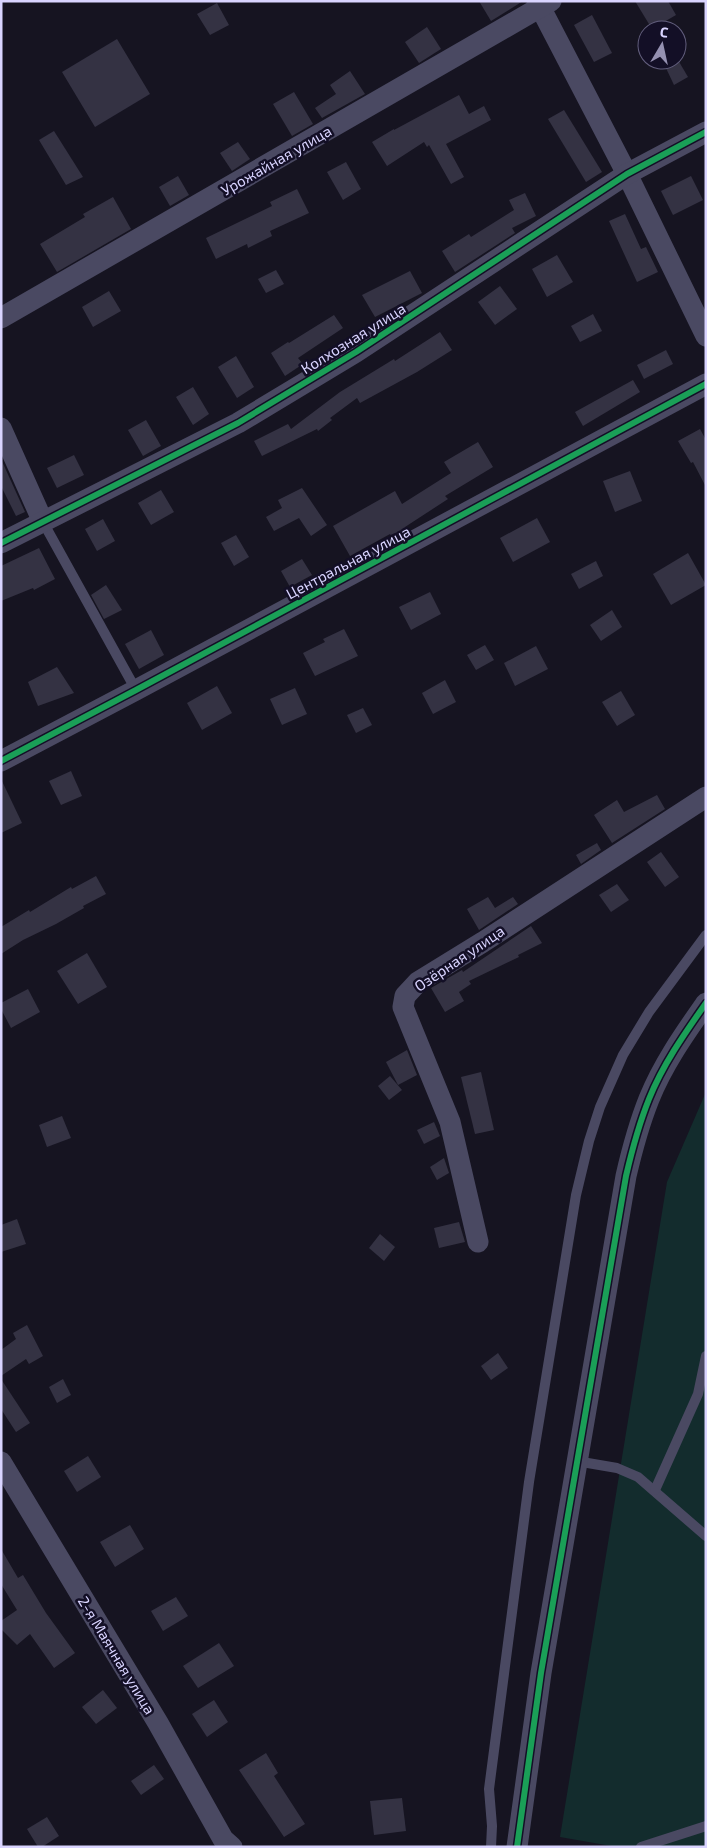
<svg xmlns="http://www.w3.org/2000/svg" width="707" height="1848" font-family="'Exo 2',sans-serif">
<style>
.green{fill:#132c2d}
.building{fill:#343243}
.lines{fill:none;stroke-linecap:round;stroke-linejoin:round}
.lane{stroke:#4a4962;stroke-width:10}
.street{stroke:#4a4962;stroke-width:21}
.cycleway-casing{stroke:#130f26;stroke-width:9}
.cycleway{stroke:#1a9f57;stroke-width:6}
.labels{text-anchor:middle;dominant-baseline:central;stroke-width:5;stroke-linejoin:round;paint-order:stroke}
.street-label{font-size:15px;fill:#d9d4ff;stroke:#130f26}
</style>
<rect width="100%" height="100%" fill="#161421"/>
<!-- green -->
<path class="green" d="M706 1092V1847H617L560 1837 667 1182Z"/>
<!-- building -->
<g class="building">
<path d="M479 1H523L491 21Z"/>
<path d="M635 1H668L676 15 652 29Z"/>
<path d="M217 3 229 25 210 35 197 14Z"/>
<path d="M592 15 612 53 594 62 574 25Z"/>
<path d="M427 27 441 49 419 63 405 42Z"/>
<path d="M117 39 150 94 95 127 62 72Z"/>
<path d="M678 60 688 77 674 85 665 66Z"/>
<path d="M350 71 365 94 322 118 315 108 336 94 330 85Z"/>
<path d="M294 92 313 124 292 136 273 104Z"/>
<path d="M459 95 469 114 484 106 491 120 446 144 464 177 451 184 429 145 427 147 424 142 387 166 372 142 394 129V130Z"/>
<path d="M564 110 602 172 586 182 548 119Z"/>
<path d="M54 131 83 177 66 185 39 140Z"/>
<path d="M238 142 250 159 232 171 220 153Z"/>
<path d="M346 162 361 189 343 200 327 172Z"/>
<path d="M178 176 189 195 170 206 159 187Z"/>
<path d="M691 176 703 200 673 215 661 191Z"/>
<path d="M297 189 309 213 270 231 272 236 248 248 247 244 216 259 206 238 272 206 270 202Z"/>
<path d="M525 193 536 216 512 228 515 233 455 272 442 251 469 234 471 237 514 210 509 200Z"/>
<path d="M113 197 131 229 57 272 40 244 85 217 83 214Z"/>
<path d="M625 214 641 249 646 247 658 272 637 282 609 221Z"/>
<path d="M557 255 573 282 547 297 532 269Z"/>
<path d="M276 270 284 284 266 293 258 279Z"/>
<path d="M410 271 422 293 375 317 362 295Z"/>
<path d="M500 286 517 309 495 325 478 302Z"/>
<path d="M109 291 121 311 93 327 82 307Z"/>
<path d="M593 314 602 331 580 342 571 326Z"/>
<path d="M334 315 343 328 298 358 303 364 285 376 271 353 288 342 289 343Z"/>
<path d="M440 332 452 350 417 372 360 403 357 398 330 418 332 420 318 431 317 429 262 456 254 441 288 424 291 429 340 392 394 359 395 361Z"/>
<path d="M666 350 673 364 644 379 637 365Z"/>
<path d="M236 356 254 387 237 398 218 367Z"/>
<path d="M633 380 640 392 583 426 575 412Z"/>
<path d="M193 387 209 414 193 425 176 397Z"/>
<path d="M146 420 161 446 143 456 128 430Z"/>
<path d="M700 429 706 440V487L693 462 691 463 678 441Z"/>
<path d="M478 442 493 467 445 496 448 499 405 527 407 530 392 538 390 534 350 556 333 526 395 491 402 504 451 473 444 462Z"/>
<path d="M74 455 84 475 57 488 47 468Z"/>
<path d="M1 459 25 512 16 516 1 486Z"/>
<path d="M630 471 642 501 615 512 603 481Z"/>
<path d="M302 488 327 525 311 536 299 518 274 531 266 517 282 508 278 500Z"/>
<path d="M161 490 174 512 151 525 138 503Z"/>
<path d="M537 518 550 542 513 562 500 538Z"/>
<path d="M103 519 115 541 97 551 85 529Z"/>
<path d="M236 535 249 557 234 566 221 543Z"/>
<path d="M39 548 55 579 34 590 33 588 1 601V566Z"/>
<path d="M688 553 706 585 671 605 653 574Z"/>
<path d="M302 559 312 575 290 587 281 571Z"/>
<path d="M596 561 603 576 579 589 571 574Z"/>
<path d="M106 585 122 610 104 619 91 595Z"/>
<path d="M430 592 441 614 411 630 399 607Z"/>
<path d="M612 610 622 627 601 641 590 625Z"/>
<path d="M344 629 358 656 315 676 303 653 325 642 323 639Z"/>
<path d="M151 630 164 655 139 669 125 644Z"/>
<path d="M485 645 494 660 476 670 467 655Z"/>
<path d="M536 646 548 669 515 686 504 663Z"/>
<path d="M57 667 74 693 38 706 28 682Z"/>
<path d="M445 680 456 702 433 714 422 693Z"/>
<path d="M217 686 232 713 202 730 187 703Z"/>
<path d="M295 688 307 714 282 725 270 699Z"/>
<path d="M621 691 635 715 617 726 602 702Z"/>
<path d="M363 708 372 725 356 733 347 715Z"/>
<path d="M71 771 82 796 61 805 49 781Z"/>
<path d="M1 779 22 823 1 833Z"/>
<path d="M657 795 665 809 612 843 594 815 617 800 624 812Z"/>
<path d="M597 843 601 850 581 864 576 855Z"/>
<path d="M661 852 679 877 665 887 647 862Z"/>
<path d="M96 876 106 894 83 906 84 908 56 924 23 940 1 954V927L29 910 30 912 71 887 72 889Z"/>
<path d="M617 884 629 900 611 912 599 895Z"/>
<path d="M488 897 495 908 513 897 518 904 479 930 467 909Z"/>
<path d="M531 926 542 943 518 955 519 957 469 981 471 984 459 992 464 1001 445 1012 431 988 462 970 463 972Z"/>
<path d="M87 953 107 987 78 1004 57 971Z"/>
<path d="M28 989 40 1012 11 1028 1 1009V1003Z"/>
<path d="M407 1050 417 1075 398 1085 386 1062Z"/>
<path d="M481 1072 494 1130 475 1134 461 1077Z"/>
<path d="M390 1076 402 1090 389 1100 378 1086Z"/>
<path d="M62 1116 71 1138 47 1147 39 1125Z"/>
<path d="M434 1122 440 1136 424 1144 417 1130Z"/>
<path d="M444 1158 449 1173 437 1180 430 1167Z"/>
<path d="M17 1219 26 1244 1 1252V1225Z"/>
<path d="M459 1222 465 1242 439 1248 434 1228Z"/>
<path d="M380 1234 395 1247 384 1261 369 1248Z"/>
<path d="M27 1325 43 1356 29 1364 26 1359 1 1376V1350L16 1339 13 1333Z"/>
<path d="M498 1353 508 1368 491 1380 481 1366Z"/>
<path d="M1 1379 30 1423 16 1432 1 1409Z"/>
<path d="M63 1379 71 1395 57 1403 49 1387Z"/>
<path d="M88 1456 101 1477 77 1492 64 1471Z"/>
<path d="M130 1525 144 1549 115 1567 100 1542Z"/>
<path d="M1 1549 18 1578 23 1575 46 1613 75 1653 54 1668 30 1634 17 1645 1 1629V1621L17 1610 1 1584Z"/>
<path d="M176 1597 188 1616 163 1631 151 1611Z"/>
<path d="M219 1643 234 1666 198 1688 183 1666Z"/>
<path d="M103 1690 117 1708 96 1724 82 1707Z"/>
<path d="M214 1700 228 1722 207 1737 192 1714Z"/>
<path d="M266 1753 278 1773 274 1776 305 1824 284 1837 239 1770Z"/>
<path d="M154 1765 164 1779 141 1795 131 1781Z"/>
<path d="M402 1798 406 1831 374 1835 370 1801Z"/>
<path d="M47 1817 59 1836 42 1847H38L27 1829Z"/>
</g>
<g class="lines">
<!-- lane -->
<g class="lane">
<path d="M43 522 136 690"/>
<path d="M576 1461 617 1468 638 1477 706 1536"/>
<path d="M655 1490 698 1394 706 1356"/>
<path d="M491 1847 492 1826 489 1789 529 1482 576 1195 589 1141 600 1107 623 1055 649 1012 706 935"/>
<path d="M641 1847 706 1826"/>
</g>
<!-- street -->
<g class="street">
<path d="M537 1 627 174 706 336"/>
<path d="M1 318 551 1"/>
<path d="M1 428 43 522"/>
<path d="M1 543 238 423 356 352 627 174 706 132"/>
<path d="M1 761 136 690 706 384"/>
<path d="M478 1242 450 1122 403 1007 405 996 418 982 483 942 706 797"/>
<path d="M1 1462 158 1723 223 1839 232 1847"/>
<path d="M517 1847 541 1673 626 1176C632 1150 639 1124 649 1099 663 1064 685 1033 706 1003"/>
</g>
<defs>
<g id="cycleway">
<path d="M1 543 238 423 356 352 627 174 706 132"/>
<path d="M1 761 136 690 706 384"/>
<path d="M517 1847 541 1673 626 1176C632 1150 639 1124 649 1099 663 1064 685 1033 706 1003"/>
</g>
</defs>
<!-- cycleway casing -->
<use href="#cycleway" class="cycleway-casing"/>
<!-- cycleway -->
<use href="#cycleway" class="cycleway"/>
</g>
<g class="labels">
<!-- street labels -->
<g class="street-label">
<text transform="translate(276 160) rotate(-30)">Урожайная улица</text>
<text transform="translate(353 338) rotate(-32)">Колхозная улица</text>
<text transform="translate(348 562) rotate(-28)">Центральная улица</text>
<text transform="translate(459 958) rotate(-34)">Озёрная улица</text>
<text transform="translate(117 1655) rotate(59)">2-я Маячная улица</text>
</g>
</g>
<!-- border -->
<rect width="707" height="1848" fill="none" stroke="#d9d4ff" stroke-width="5"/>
<!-- north arrow -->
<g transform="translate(662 45) rotate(9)"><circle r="24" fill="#130f26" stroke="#625e7d"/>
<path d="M0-4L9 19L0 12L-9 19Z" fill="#9591b1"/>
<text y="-8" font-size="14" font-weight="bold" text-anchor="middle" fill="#d9d4ff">С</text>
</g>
</svg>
